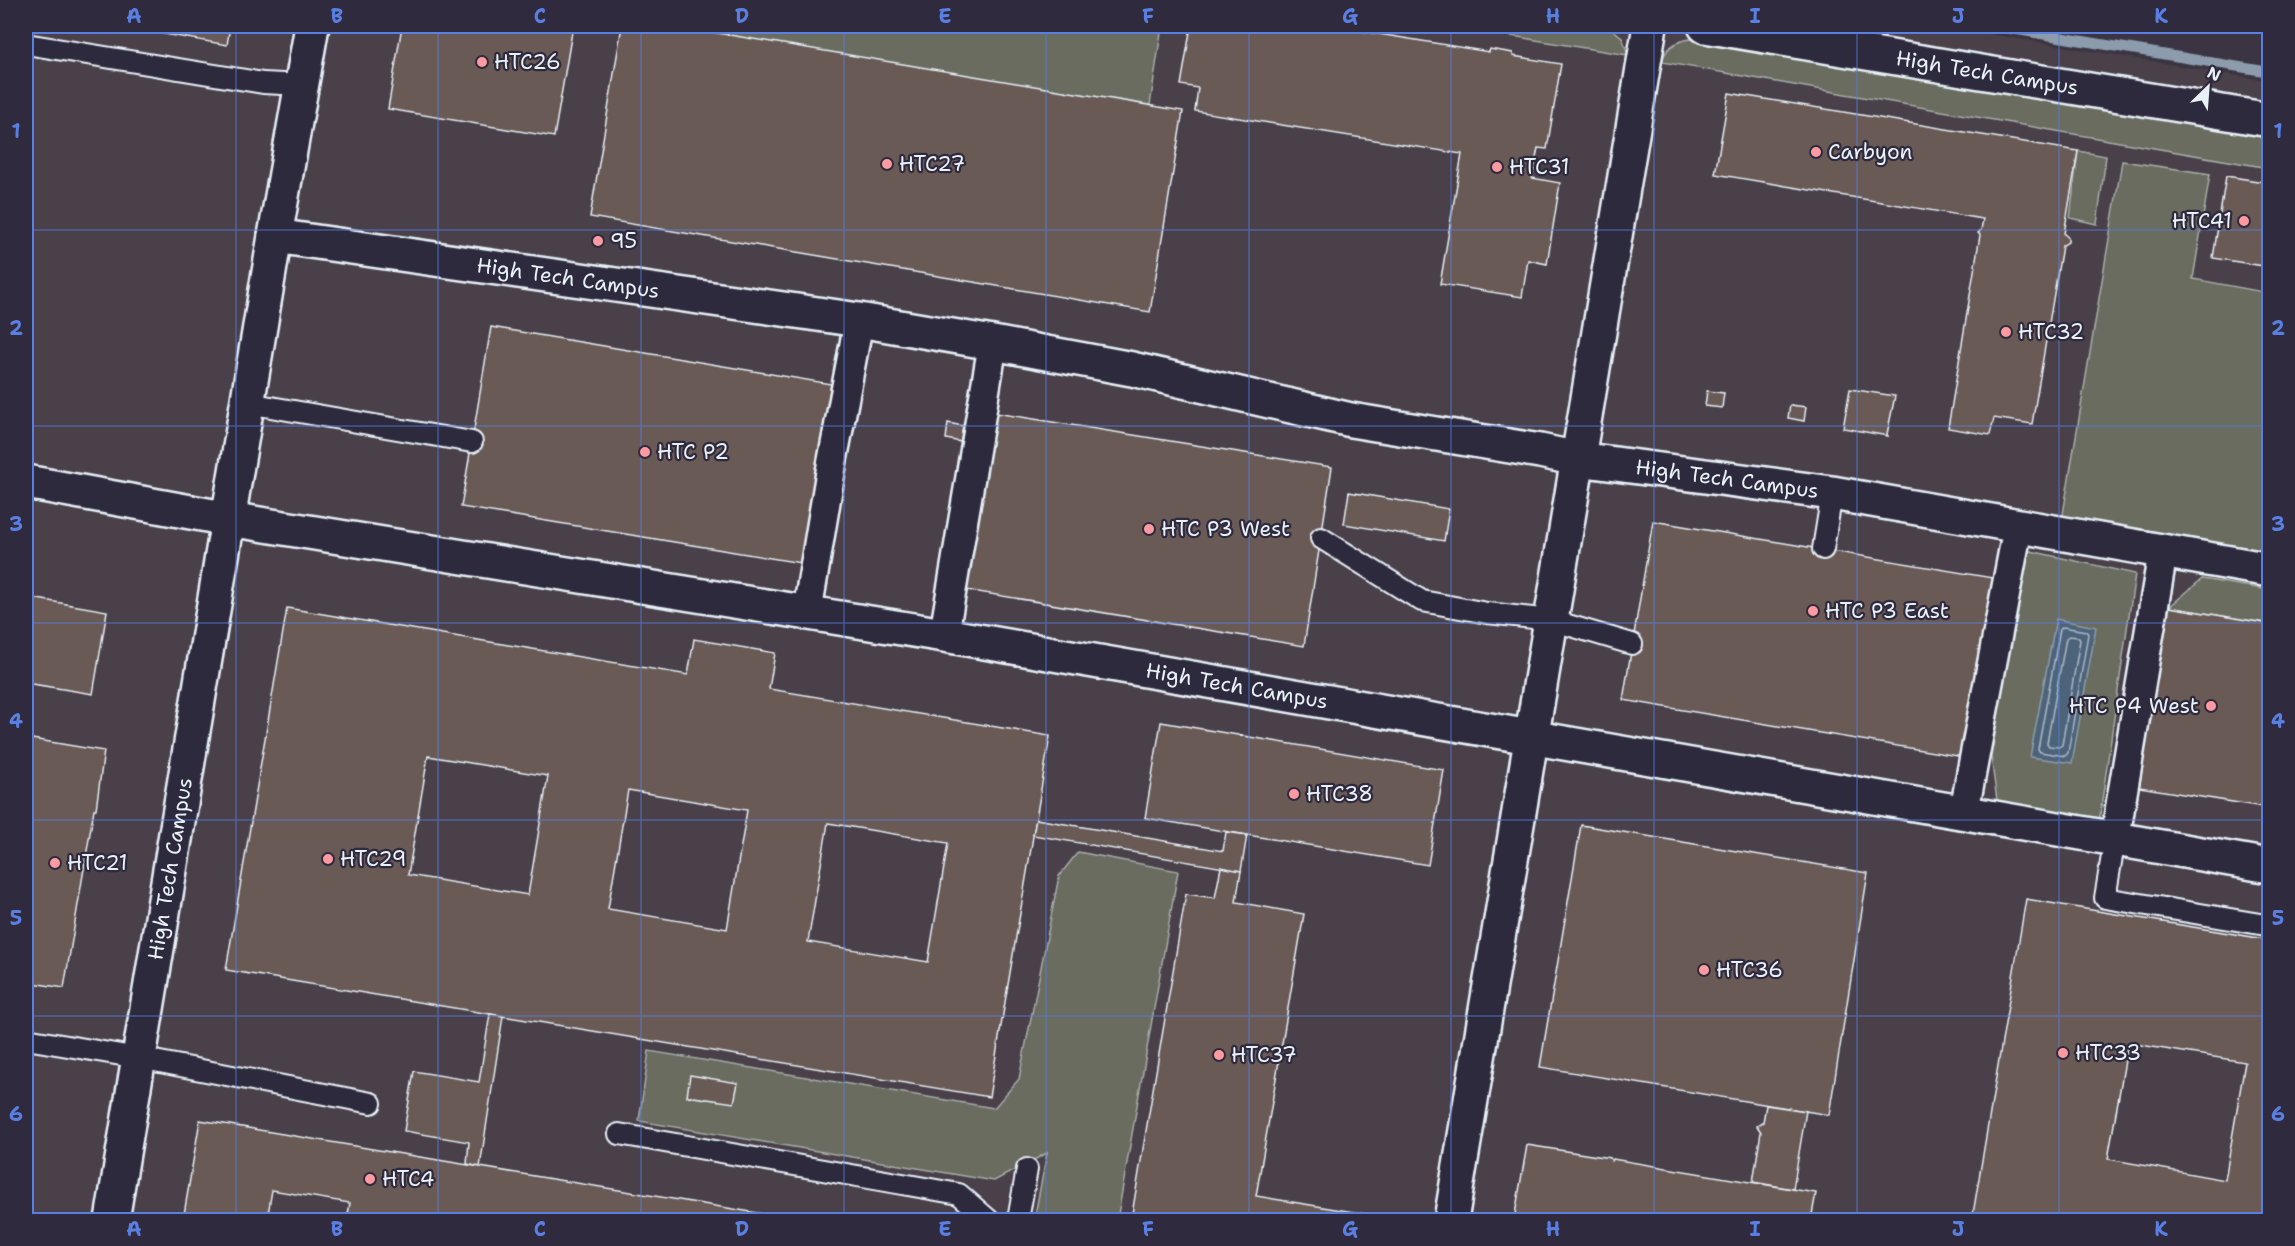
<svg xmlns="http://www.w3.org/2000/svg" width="2295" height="1246" font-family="'Shantell Sans',sans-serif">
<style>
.built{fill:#493f48}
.green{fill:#696c5e;stroke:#a8aeab;stroke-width:1.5}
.water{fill:#4e647a;stroke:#8c9cac;stroke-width:1.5}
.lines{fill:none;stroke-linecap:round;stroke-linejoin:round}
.shore{stroke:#aab9c6;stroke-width:1.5}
.stream{stroke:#8c9cac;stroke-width:10}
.building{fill:#695a57;stroke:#e8f1f8;stroke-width:1.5;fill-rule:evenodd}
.service-casing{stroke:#e8f1f8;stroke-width:24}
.pedestrian-casing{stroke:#e8f1f8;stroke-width:33}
.minor-casing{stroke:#e8f1f8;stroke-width:38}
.tertiary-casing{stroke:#e8f1f8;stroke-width:38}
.service{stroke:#2f2a3d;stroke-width:20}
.pedestrian{stroke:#2f2a3d;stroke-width:28}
.minor{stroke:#2f2a3d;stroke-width:33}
.tertiary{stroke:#2f2a3d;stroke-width:33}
.grid{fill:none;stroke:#5a7fe2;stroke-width:1.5;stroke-opacity:0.55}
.poi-dot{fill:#ff9aa2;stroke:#2f2a3d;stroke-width:2}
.labels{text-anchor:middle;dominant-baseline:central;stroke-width:4.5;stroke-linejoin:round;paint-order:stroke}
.poi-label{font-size:21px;fill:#e8f1f8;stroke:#2f2a3d;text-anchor:start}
.street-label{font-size:21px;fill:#e8f1f8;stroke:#2f2a3d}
.neatline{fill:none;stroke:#5a7fe2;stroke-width:2}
.grid-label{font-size:20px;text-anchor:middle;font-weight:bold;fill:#5a7fe2}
</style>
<rect width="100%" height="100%" fill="#3b3442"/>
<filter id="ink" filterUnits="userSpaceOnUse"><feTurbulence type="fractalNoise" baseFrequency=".0167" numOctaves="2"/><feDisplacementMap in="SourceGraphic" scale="12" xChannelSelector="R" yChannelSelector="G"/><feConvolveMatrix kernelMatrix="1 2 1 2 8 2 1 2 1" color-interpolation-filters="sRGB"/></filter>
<g filter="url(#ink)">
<!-- built -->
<path class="built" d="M26 26H1944L2269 81V1220H26Z"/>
<!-- green -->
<g class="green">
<path d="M656 26H1162L1150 105Z"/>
<path d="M1449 26H1608L1622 37 1628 55Z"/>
<path d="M1690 39 2269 138V168L1662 62C1665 48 1676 41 1690 39Z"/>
<path d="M2078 151 2106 156 2097 224 2070 218Z"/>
<path d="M2122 161 2210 174 2193 279 2269 293V556L2062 520Z"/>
<path d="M2026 550 2135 574 2099 821 1997 800 1991 757Z"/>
<path d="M2202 579 2269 590V624L2169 607Z"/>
<path d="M1078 852 1178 871 1117 1220H1034L1047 1153 994 1181 639 1121 649 1051 994 1108 1019 1079 1059 876Z"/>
</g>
<!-- water -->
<path class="water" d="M2056 619 2096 627 2072 763 2030 757Z"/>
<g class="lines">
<!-- shore -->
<g class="shore">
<path d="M2063 627 2086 631 2088 634 2068 753 2065 756 2040 752 2038 749 2060 629Z"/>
<path d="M2069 636 2078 637 2080 640 2062 745 2059 747 2049 746 2047 743 2066 638Z"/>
</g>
<!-- stream -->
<path class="stream" d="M1993 26 2270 72"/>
</g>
<!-- building -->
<g class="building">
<path d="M119 26H230L227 45Z"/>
<path d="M402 26H573L554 137 388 109Z"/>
<path d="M622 26H676L1183 111 1150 312 590 217Z"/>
<path d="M1191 26H1330L1489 52 1490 49 1513 53V56L1561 64 1547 149 1538 148 1532 178 1560 183 1547 264 1528 260 1522 297 1440 284 1462 154 1195 111 1198 88 1181 85Z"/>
<path d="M1729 93 2078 151 2064 234 2068 237V242L2062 246 2032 424 1994 418 1990 435 1948 428 1980 235 1978 233 1981 230 1983 219 1715 174Z"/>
<path d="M2226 176 2270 183V267L2213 258Z"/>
<path d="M491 327 831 384 801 563 461 507Z"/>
<path d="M1850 389 1895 396 1887 434 1888 436 1843 428Z"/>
<path d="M1707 391 1724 393 1722 408 1705 406Z"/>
<path d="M1790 405 1806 407 1804 421 1788 418Z"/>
<path d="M996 413 1332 467 1304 646 966 590Z"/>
<path d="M948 423 963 426 961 442 946 439Z"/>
<path d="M1349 492 1449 509 1444 541 1344 524Z"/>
<path d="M1653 521 1993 578 1963 757 1623 700Z"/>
<path d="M26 597 107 611 93 694 26 683Z"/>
<path d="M2169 607 2270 624V808L2139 787Z"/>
<path d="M287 608 688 675 694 639 775 653 769 689 1050 736 989 1097 226 970ZM428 756 548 776 528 895 408 875ZM628 790 747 810 727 929 608 909ZM828 823 948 843 928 962 808 942Z"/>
<path d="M1161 722 1444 770 1428 865 1145 818Z"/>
<path d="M26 738 104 751 96 809H94L64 988 26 982Z"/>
<path d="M1036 819 1223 851 1226 832 1247 835 1241 871 1033 835Z"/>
<path d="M1581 825 1868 873 1829 1115 1540 1067Z"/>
<path d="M1221 867 1241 871 1236 902 1304 914 1256 1196 1403 1220H1131L1186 894 1215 898Z"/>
<path d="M2026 899 2270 940V1220H1972ZM2128 1043 2245 1062 2225 1180 2108 1159Z"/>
<path d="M490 1014 503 1016 480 1167 467 1164 469 1142 404 1131 414 1071 479 1082Z"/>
<path d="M690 1075 738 1083 734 1103 687 1096Z"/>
<path d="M1766 1105 1806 1111 1793 1189 1753 1182 1761 1132 1757 1126 1763 1122Z"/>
<path d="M200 1120 480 1167 800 1220H347L350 1203 272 1190 267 1220H183Z"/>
<path d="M1527 1145 1610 1158 1612 1161 1613 1159 1816 1193 1811 1220H1514Z"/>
</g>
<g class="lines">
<defs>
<g id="service">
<path d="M26 44 263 83 302 85"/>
<path d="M248 403 472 442"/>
<path d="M1321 538 1422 601 1487 613 1551 620 1632 644"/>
<path d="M1823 549 1832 493"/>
<path d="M2115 838 2105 898 2266 925"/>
<path d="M26 1039 139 1058 371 1103"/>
<path d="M619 1134 959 1194 989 1220"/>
<path d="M1018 1220 1027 1169"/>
</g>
<g id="pedestrian">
<path d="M807 613 832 463 859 320"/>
<path d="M944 635 993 343"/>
<path d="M1964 812 2018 526"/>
<path d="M2115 838 2163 551"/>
</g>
<g id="minor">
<path id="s1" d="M275 236 859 320 993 343 1132 369 1351 420 1540 451 1578 459 1832 493 2270 570"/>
<path id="s2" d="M26 482 229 519 944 635 2270 866"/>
<path id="s3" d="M112 1220 275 236 312 26"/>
<path d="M1451 1220 1650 26"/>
</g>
<g id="tertiary">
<path id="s4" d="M1705 26 2270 120"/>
</g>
</defs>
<!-- service casing -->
<use href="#service" class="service-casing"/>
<!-- pedestrian casing -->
<use href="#pedestrian" class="pedestrian-casing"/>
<!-- minor casing -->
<use href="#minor" class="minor-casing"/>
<!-- tertiary casing -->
<use href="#tertiary" class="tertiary-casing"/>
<!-- service -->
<use href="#service" class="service"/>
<!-- pedestrian -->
<use href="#pedestrian" class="pedestrian"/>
<!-- minor -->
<use href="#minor" class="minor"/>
<!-- tertiary -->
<use href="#tertiary" class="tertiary"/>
</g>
</g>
<!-- grid -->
<path class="grid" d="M236 26V1220M438 26V1220M641 26V1220M844 26V1220M1046 26V1220M1249 26V1220M1451 26V1220M1654 26V1220M1857 26V1220M2059 26V1220M26 230H2270M26 426H2270M26 623H2270M26 820H2270M26 1016H2270"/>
<!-- markers -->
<g class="poi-dot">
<circle cx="482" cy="62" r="6"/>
<circle cx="1816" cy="152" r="6"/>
<circle cx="887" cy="164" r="6"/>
<circle cx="1497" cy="167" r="6"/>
<circle cx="2244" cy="221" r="6"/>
<circle cx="598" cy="241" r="6"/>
<circle cx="2006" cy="332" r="6"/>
<circle cx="645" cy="452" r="6"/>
<circle cx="1149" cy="529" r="6"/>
<circle cx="1813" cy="611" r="6"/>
<circle cx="2211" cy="706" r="6"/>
<circle cx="1294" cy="794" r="6"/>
<circle cx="328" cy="859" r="6"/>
<circle cx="55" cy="863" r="6"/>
<circle cx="1704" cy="970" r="6"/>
<circle cx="2063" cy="1053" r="6"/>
<circle cx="1219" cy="1055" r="6"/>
<circle cx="370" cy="1179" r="6"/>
</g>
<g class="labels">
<!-- poi labels -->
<g class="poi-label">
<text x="494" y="62">HTC26</text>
<text x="1828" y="152">Carbyon</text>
<text x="899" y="164">HTC27</text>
<text x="1509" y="167">HTC31</text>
<text x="2232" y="221" text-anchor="end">HTC41</text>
<text x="610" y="241">95</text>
<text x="2018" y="332">HTC32</text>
<text x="657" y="452">HTC P2</text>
<text x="1161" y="529">HTC P3 West</text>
<text x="1825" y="611">HTC P3 East</text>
<text x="2199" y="706" text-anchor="end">HTC P4 West</text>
<text x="1306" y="794">HTC38</text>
<text x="340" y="859">HTC29</text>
<text x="67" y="863">HTC21</text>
<text x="1716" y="970">HTC36</text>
<text x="2075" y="1053">HTC33</text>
<text x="1231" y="1055">HTC37</text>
<text x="382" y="1179">HTC4</text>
</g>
<!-- street labels -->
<g class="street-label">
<text stroke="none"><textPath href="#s4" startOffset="286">High Tech Campus</textPath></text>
<text stroke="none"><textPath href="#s1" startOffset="296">High Tech Campus</textPath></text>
<text stroke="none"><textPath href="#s1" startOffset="1473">High Tech Campus</textPath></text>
<text stroke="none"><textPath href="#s2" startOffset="1228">High Tech Campus</textPath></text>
<text stroke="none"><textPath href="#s3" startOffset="356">High Tech Campus</textPath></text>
</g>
</g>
<!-- margin -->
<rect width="2295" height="1246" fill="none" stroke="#2f2a3d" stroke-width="66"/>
<!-- north arrow -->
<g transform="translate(2208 87) rotate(25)" stroke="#2f2a3d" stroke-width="4.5" paint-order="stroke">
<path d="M0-4.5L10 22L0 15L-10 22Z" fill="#e8f1f8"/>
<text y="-9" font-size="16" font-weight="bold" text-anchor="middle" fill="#e8f1f8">N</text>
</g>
<rect x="33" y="33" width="2229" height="1180" class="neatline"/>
<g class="grid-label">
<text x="134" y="23">A</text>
<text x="337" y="23">B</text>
<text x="540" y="23">C</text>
<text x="742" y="23">D</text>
<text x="945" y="23">E</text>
<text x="1148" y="23">F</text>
<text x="1350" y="23">G</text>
<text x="1553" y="23">H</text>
<text x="1755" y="23">I</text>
<text x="1958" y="23">J</text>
<text x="2161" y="23">K</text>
<text x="16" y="138">1</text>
<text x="2278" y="138">1</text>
<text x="16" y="335">2</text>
<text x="2278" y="335">2</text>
<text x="16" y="531">3</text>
<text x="2278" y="531">3</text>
<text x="16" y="728">4</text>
<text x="2278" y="728">4</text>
<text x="16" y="925">5</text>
<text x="2278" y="925">5</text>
<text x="16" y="1121">6</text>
<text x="2278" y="1121">6</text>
<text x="134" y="1236">A</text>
<text x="337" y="1236">B</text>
<text x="540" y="1236">C</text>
<text x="742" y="1236">D</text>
<text x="945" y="1236">E</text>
<text x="1148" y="1236">F</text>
<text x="1350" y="1236">G</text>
<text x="1553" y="1236">H</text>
<text x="1755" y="1236">I</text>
<text x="1958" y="1236">J</text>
<text x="2161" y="1236">K</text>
</g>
</svg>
